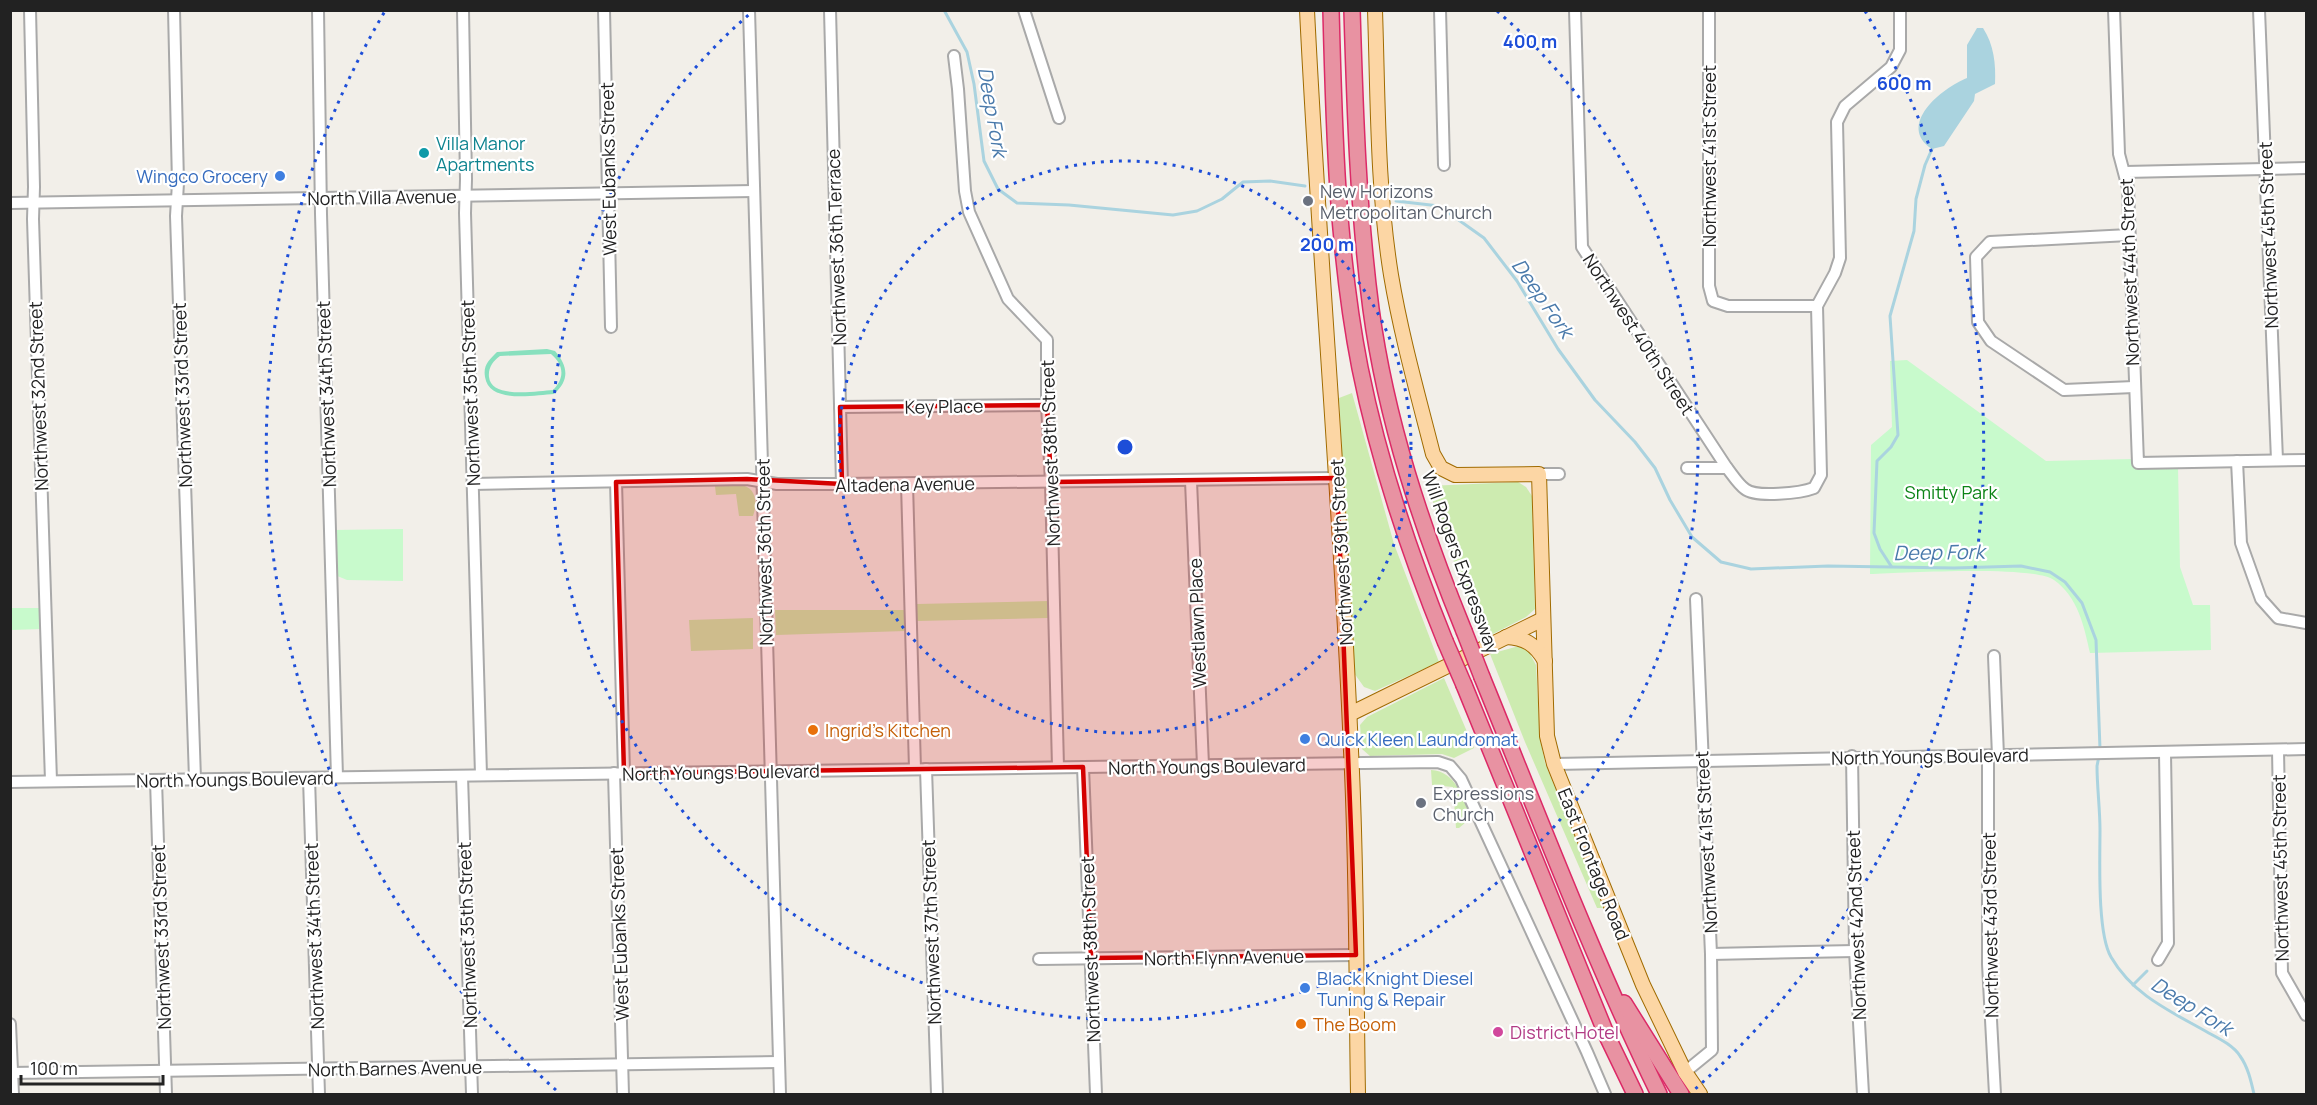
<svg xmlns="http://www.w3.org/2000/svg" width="2317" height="1105" font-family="Manrope,sans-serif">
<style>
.grass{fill:#cdebb0}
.park{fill:#c8facc}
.pitch{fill:#88e0be;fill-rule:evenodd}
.water{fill:#aad3df}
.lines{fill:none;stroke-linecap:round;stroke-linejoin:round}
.stream{stroke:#aad3df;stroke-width:3}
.minor-casing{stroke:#a9a9a9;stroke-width:14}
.major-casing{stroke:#a06b00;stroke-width:16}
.highway-casing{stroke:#dc2a67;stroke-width:18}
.minor{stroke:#fff;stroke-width:10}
.major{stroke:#fcd6a4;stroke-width:14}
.highway{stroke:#e892a2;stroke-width:15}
.highway-bridge-casing{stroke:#dc2a67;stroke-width:18;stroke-linecap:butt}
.highway-bridge{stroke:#e892a2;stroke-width:15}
.marked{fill:#d40000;fill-opacity:0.2;stroke:#d40000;stroke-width:4.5;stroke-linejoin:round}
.ring{fill:none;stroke:#1d4ed8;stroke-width:3;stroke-dasharray:3 6}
.culture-dot{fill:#0f9aa8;stroke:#fff;stroke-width:2}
.shop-dot{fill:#3f7fe0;stroke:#fff;stroke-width:2}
.worship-dot{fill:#6b7280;stroke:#fff;stroke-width:2}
.food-dot{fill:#e8710a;stroke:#fff;stroke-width:2}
.hotel-dot{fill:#d1479c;stroke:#fff;stroke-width:2}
.labels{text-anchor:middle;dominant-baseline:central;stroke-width:4.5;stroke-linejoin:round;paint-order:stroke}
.culture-label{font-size:18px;fill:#0d838f;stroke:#fff;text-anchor:start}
.street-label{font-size:18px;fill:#222;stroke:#fff}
.shop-label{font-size:18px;fill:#366cbe;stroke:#fff;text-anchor:start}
.worship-label{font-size:18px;fill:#5b616d;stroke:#fff;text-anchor:start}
.park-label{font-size:18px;fill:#0c8416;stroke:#fff}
.food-label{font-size:18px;fill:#c56008;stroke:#fff;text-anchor:start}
.hotel-label{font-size:18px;fill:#b23c85;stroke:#fff;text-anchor:start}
.water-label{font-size:20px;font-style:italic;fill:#4a7aab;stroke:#fff}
.centre{fill:#1d4ed8;stroke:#fff;stroke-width:3}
.ring-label{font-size:18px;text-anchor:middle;font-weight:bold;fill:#1d4ed8;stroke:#fff;stroke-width:4.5;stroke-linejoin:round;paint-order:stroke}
</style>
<rect width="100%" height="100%" fill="#f2efe9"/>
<!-- grass -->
<g class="grass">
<path d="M1352 393 1394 544 1439 662 1375 691 1364 687 1354 673 1339 398Z"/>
<path d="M1518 482 1526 487 1532 496 1535 609 1526 617 1483 639 1440 525 1428 486Z"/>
<path d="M739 485C756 486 758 502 753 516H739L736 494 716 495 715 486Z"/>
<path d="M1048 601V618L917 621V604Z"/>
<path d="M775 610H905L906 631 776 635Z"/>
<path d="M753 618V649L691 651 689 620Z"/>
<path d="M1519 646 1529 652 1536 665 1540 738 1545 763 1603 908H1597L1525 742 1490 654Z"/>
<path d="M1444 678 1474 748 1454 758 1442 754 1370 756 1362 749 1360 725 1367 717Z"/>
<path d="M1431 770C1456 771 1463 799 1472 817L1459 828H1456L1453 787 1432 785Z"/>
</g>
<!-- park -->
<g class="park">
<path d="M1907 360 2046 461 2133 459V468L2178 467 2180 567 2193 605H2210L2211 650 2090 653C2084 626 2078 597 2054 580 2032 565 1903 573 1870 574L1871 445 1892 427 1890 361Z"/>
<path d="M403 529V581L347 580 335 575 333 530Z"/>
<path d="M11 608H39L41 629 11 630Z"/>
</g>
<!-- pitch -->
<path class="pitch" d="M547 349 555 351C568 366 570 380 554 394 534 395 489 404 485 377 483 365 489 360 497 352ZM551 354C564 365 565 378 553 390 537 391 491 399 489 377 488 368 493 361 500 356Z"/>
<!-- water -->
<path class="water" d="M1977 28H1983C1994 45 1996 64 1995 84L1975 94 1974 101 1944 146 1932 149C1896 125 1942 88 1967 78V45Z"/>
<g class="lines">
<!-- stream -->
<g class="stream">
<path d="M944 10 967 52 974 84 984 161 998 189 1017 203 1069 205 1173 215 1197 211 1222 199 1243 182 1270 181 1305 186"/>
<path d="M1396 201 1439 206 1484 238 1517 281 1558 349 1595 400 1635 442 1655 468 1670 500 1692 537 1721 562 1751 569 1828 566 1954 568 2021 566 2050 572 2065 582 2082 603 2096 640 2100 749"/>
<path d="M1891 566 1880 549 1874 533 1877 461 1891 447 1898 435 1890 316 1914 231 1916 199 1925 165 1932 149"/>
<path d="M2099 756 2097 766C2097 787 2100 809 2100 830 2100 860 2097 933 2111 957 2133 995 2170 1011 2207 1032 2218 1038 2233 1045 2240 1056 2248 1067 2251 1081 2254 1094"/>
<path d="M2133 985 2147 971"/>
</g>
<defs>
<g id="minor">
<path d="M30 10 34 187 33 219 51 781"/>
<path d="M174 10 178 183 176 216 195 779"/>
<path d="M318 10 321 214 337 777"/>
<path d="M463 10 466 179 465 213 481 775"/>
<path d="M604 10 611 327"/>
<path d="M749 10 780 1094"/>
<path d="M830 10 842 484"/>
<path d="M1024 10 1059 118"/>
<path d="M1440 10 1444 165"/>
<path d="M1575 10 1582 247 1727 468C1732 474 1738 484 1745 489 1756 498 1801 493 1814 488L1821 475 1817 306 1835 273 1840 258 1837 122 1845 106 1891 67 1900 50V10"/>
<path d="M1709 10V286L1713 301 1728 306H1817"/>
<path d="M2114 10 2119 154 2128 188 2138 463 2306 460"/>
<path d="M2259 10 2277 460"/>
<path d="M954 56 958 89 965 191 969 212 1008 299 1047 340V405L1051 482 1058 767"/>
<path d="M2125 172 2306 168"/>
<path d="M10 203 754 191"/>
<path d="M2129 235 1990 242 1976 257 1978 322 1991 341 2064 390 2134 387"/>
<path d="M840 407 1047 405"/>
<path d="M2237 461 2241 543 2261 599 2278 618 2306 623"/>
<path d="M1687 468H1727"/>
<path d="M1539 474H1559"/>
<path d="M1191 481 1203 765"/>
<path d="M616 482 624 773"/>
<path d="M473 484 747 479 777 484H842L1337 478"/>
<path d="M907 484 915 769"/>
<path d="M1994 656 1998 756"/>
<path d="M2278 750 2282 973 2306 1015"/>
<path d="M1852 756 1855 951 1863 1094"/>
<path d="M1988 756V964L1995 1094"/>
<path d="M1554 764C1805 759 2056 753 2306 749"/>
<path d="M1083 767 1096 1094"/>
<path d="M926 769 937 1094"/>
<path d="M614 773 623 1094"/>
<path d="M462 776 472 1094"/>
<path d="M309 778 319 1094"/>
<path d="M156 780 166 1094"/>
<path d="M10 782 1438 762 1450 766 1461 779 1587 1052 1605 1094"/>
<path d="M1711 954 1855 951"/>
<path d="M1039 959 1356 955"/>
<path d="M2158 960 2168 943 2165 753"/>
<path d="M10 1024 13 1094"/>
<path d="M1685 1072 1712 1050 1711 954 1696 599"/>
<path d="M10 1073 779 1062"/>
</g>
<g id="major">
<path d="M1307 10C1319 257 1341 504 1351 751 1357 865 1356 980 1358 1094"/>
<path d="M1375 10C1378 99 1377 188 1391 275 1401 335 1418 395 1433 454L1441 468 1455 475 1539 474 1547 736 1554 764 1643 985 1685 1072 1700 1094"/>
<path d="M1506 637C1525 638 1535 644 1545 661"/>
<path d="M1350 714 1543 619"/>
</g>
<g id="highway">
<path d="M1331 10C1334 130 1337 251 1360 368 1379 463 1409 552 1445 641"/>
<path d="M1352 10C1355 110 1358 210 1371 309 1386 421 1422 528 1464 631"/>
<path d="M1482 677C1539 817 1593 959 1659 1094"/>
<path d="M1464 685 1607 1036 1635 1094"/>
<path d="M1624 1003 1681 1094"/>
</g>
</defs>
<!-- minor casing -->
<use href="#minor" class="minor-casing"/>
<!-- major casing -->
<use href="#major" class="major-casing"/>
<!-- highway casing -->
<use href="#highway" class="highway-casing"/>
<!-- minor -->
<use href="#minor" class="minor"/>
<!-- major -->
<use href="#major" class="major"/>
<!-- highway -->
<use href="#highway" class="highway"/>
<defs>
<g id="highway-bridge">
<path d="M1464 631 1482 677"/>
<path d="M1445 641 1464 685"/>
</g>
</defs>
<!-- highway-bridge casing -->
<use href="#highway-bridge" class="highway-bridge-casing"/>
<!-- highway-bridge -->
<use href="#highway-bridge" class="highway-bridge"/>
</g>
<!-- marked area -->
<path class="marked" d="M1047 405 1051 482 1337 478 1356 955 1091 958 1083 767 624 773 616 482 747 479 842 484 840 407Z"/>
<!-- distance rings -->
<g class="ring">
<circle cx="1125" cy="447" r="286"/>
<path d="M1497 11A573 573 0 1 1 753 11"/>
<path d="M556 1090A859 859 0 0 1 385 11M1865 11A859 859 0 0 1 1694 1090"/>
</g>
<!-- markers -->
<circle class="culture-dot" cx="424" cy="153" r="6"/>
<g class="shop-dot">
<circle cx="280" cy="176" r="6"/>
<circle cx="1305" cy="739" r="6"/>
<circle cx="1305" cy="988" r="6"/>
</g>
<g class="worship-dot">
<circle cx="1308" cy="201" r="6"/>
<circle cx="1421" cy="803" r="6"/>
</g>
<g class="food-dot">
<circle cx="813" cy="730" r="6"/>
<circle cx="1301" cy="1024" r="6"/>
</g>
<circle class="hotel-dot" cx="1498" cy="1032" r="6"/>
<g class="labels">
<!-- culture labels -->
<g class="culture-label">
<text x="436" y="143">Villa Manor<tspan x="436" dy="21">Apartments</tspan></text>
</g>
<!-- street labels -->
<g class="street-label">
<text transform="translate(1709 156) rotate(-90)">Northwest 41st Street</text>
<text transform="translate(608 169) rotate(-91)">West Eubanks Street</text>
<text transform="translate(382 197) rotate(-1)">North Villa Avenue</text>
<text transform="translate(2268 235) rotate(-92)">Northwest 45th Street</text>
<text transform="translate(836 247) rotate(-92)">Northwest 36th Terrace</text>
<text transform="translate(2129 272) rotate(-92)">Northwest 44th Street</text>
<text transform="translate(1639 334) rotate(57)">Northwest 40th Street</text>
<text transform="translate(470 393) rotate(-92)">Northwest 35th Street</text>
<text transform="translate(326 394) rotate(-92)">Northwest 34th Street</text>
<text transform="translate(182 395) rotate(-92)">Northwest 33rd Street</text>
<text transform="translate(38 396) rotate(-92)">Northwest 32nd Street</text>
<text transform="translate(944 406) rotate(-1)">Key Place</text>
<text transform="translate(1050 453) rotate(-92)">Northwest 38th Street</text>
<text transform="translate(905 484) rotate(-1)">Altadena Avenue</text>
<text transform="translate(764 552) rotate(-91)">Northwest 36th Street</text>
<text transform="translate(1341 552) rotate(-93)">Northwest 39th Street</text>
<text transform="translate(1461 562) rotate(70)">Will Rogers Expressway</text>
<text transform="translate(1197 623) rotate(-92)">Westlawn Place</text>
<text transform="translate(1930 756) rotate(-1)">North Youngs Boulevard</text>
<text transform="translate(1207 766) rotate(-1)">North Youngs Boulevard</text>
<text transform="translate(721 772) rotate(-1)">North Youngs Boulevard</text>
<text transform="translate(235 779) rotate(-1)">North Youngs Boulevard</text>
<text transform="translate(1706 842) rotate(-93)">Northwest 41st Street</text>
<text transform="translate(1594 864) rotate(68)">East Frontage Road</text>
<text transform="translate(2280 868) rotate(-91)">Northwest 45th Street</text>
<text transform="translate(1856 925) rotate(-92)">Northwest 42nd Street</text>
<text transform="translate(1990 925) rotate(-91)">Northwest 43rd Street</text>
<text transform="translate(931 932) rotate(-92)">Northwest 37th Street</text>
<text transform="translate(619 934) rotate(-92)">West Eubanks Street</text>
<text transform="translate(467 935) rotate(-92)">Northwest 35th Street</text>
<text transform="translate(314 936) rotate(-92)">Northwest 34th Street</text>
<text transform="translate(161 937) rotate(-92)">Northwest 33rd Street</text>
<text transform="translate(1090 949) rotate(-92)">Northwest 38th Street</text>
<text transform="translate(1224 957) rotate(-1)">North Flynn Avenue</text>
<text transform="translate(395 1068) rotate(-1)">North Barnes Avenue</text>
</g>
<!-- shop labels -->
<g class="shop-label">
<text x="268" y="176" text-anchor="end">Wingco Grocery</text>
<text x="1317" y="739">Quick Kleen Laundromat</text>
<text x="1317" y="978">Black Knight Diesel<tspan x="1317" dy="21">Tuning &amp; Repair</tspan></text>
</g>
<!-- worship labels -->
<g class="worship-label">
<text x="1320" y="191">New Horizons<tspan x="1320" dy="21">Metropolitan Church</tspan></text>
<text x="1433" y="793">Expressions<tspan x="1433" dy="21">Church</tspan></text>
</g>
<!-- park labels -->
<g class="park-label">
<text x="1951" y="492">Smitty Park</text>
</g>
<!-- food labels -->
<g class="food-label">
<text x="825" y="730">Ingrid's Kitchen</text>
<text x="1313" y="1024">The Boom</text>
</g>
<!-- hotel labels -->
<g class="hotel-label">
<text x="1510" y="1032">District Hotel</text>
</g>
<!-- water labels -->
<g class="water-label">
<text transform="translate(993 112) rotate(80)">Deep Fork</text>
<text transform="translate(1543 298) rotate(55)">Deep Fork</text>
<text transform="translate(1939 552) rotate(-1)">Deep Fork</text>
<text transform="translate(2192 1006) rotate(32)">Deep Fork</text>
</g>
</g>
<circle cx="1125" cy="447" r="9" class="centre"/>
<g class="ring-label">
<text x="1530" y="48">400 m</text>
<text x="1904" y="90">600 m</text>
<text x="1327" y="251">200 m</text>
</g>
<!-- border -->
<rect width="2317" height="1105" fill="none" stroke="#222222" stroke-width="24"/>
<!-- scale -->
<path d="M21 1075v9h142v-9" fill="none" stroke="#222222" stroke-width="3"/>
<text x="30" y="1075" font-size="18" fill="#222222" stroke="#ffffff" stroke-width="4.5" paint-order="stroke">100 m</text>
</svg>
